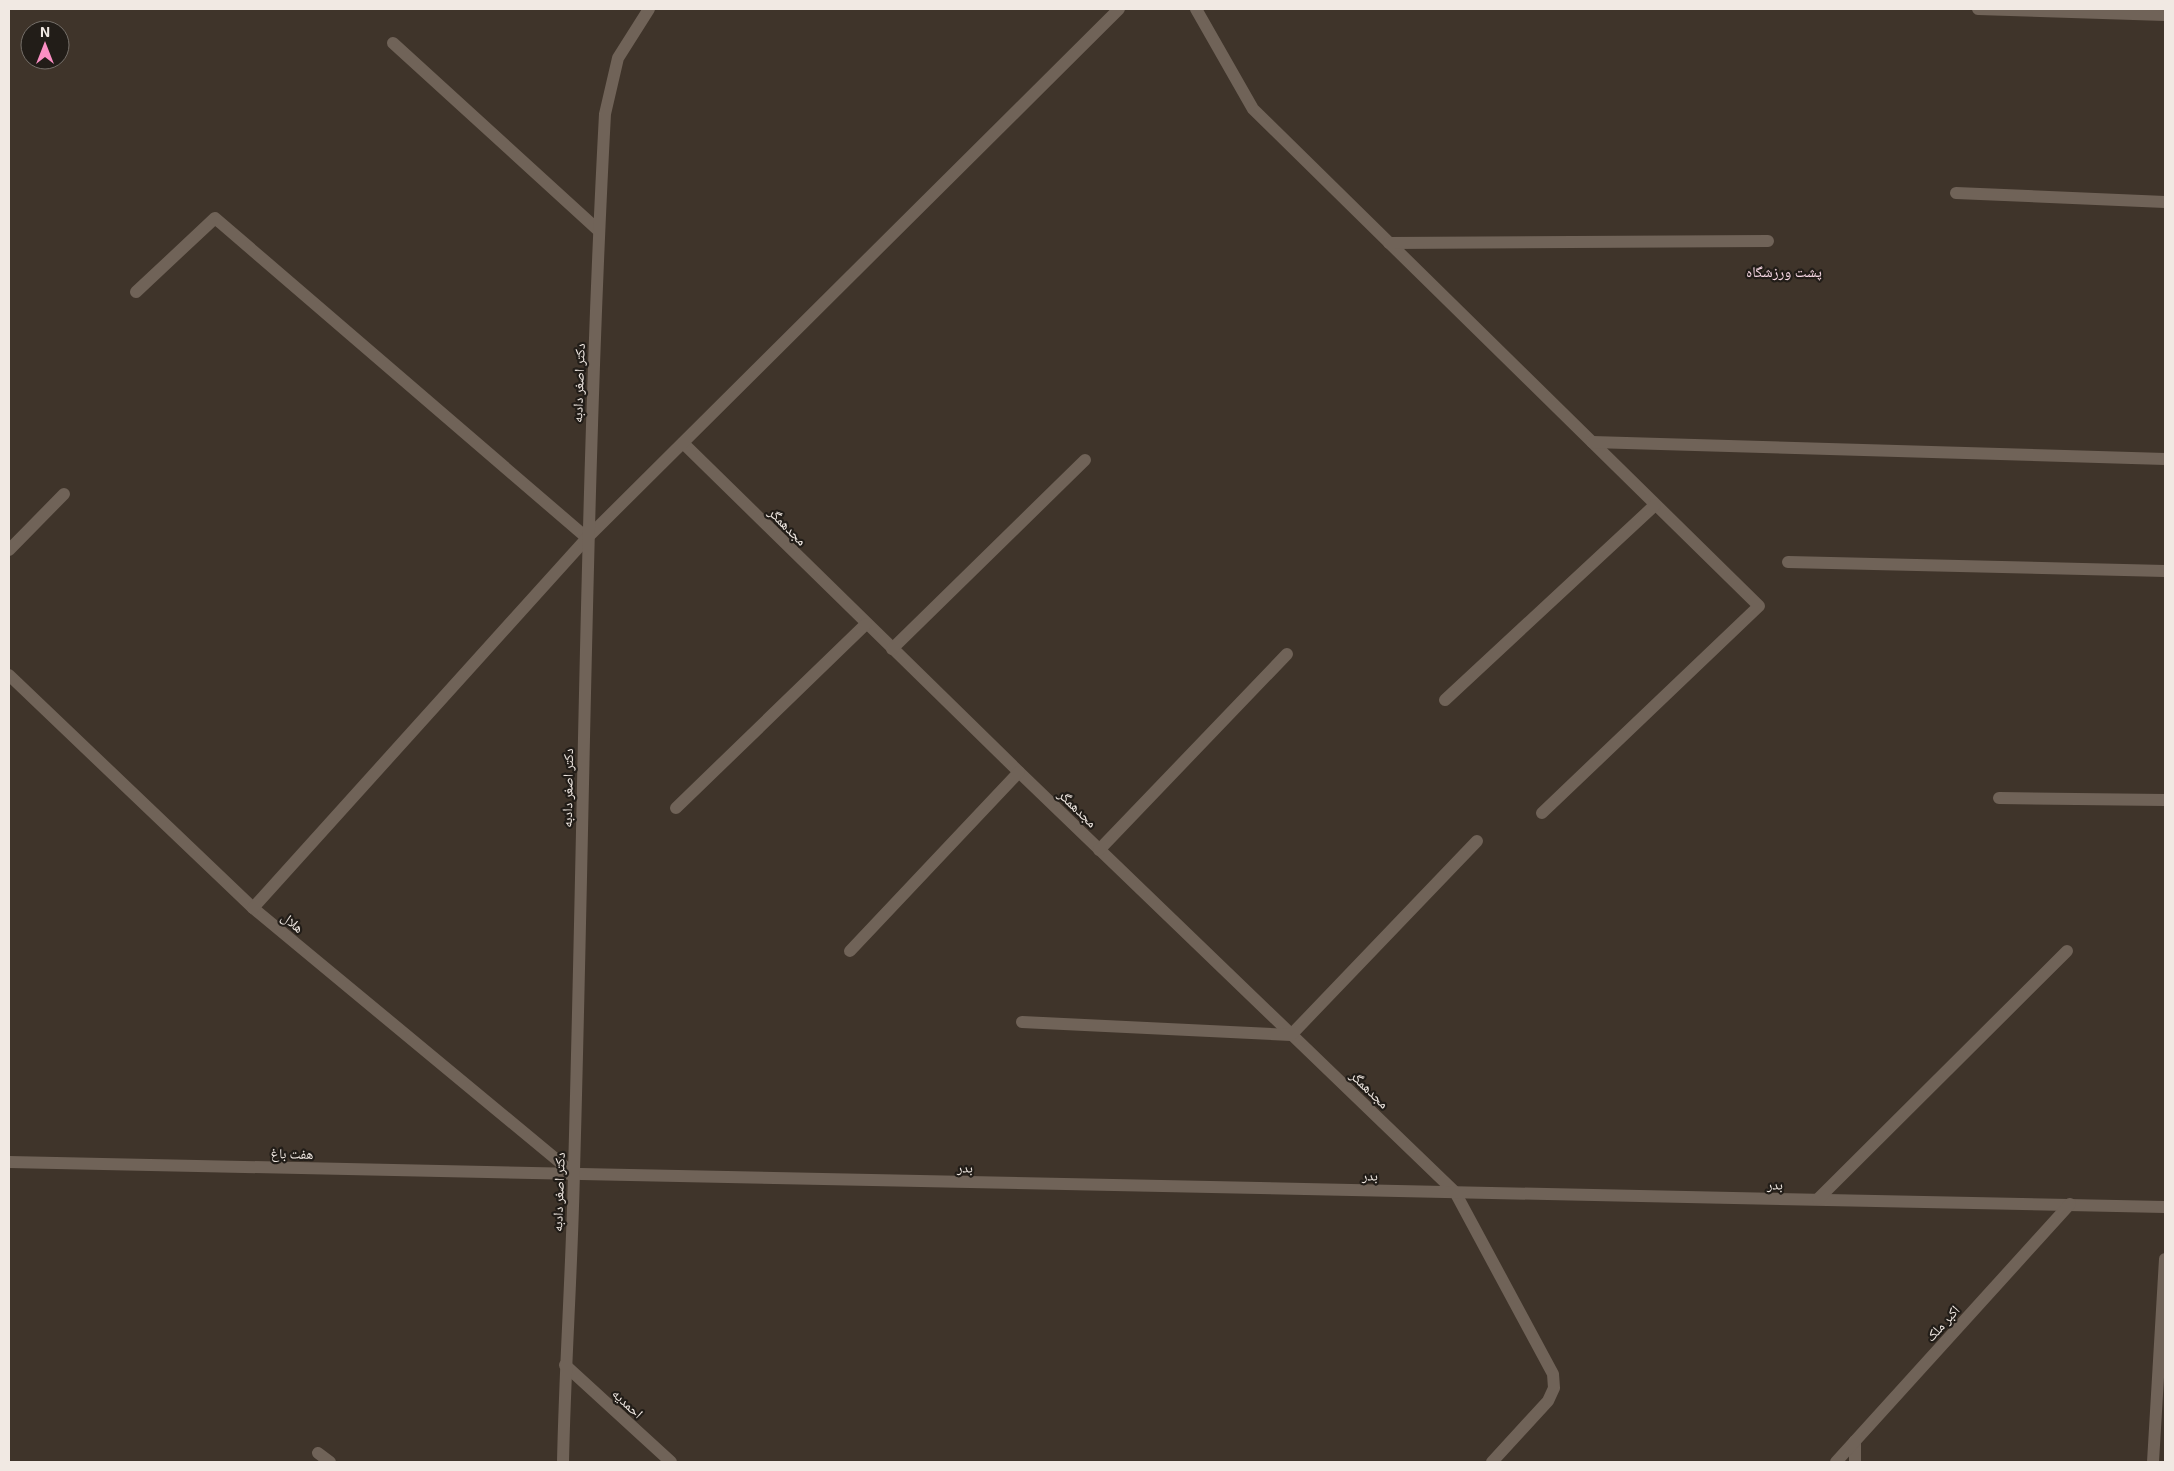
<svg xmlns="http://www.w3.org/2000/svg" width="2174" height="1471" font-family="'Exo 2','Noto Naskh Arabic',sans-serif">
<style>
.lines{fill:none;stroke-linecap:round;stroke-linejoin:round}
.minor{stroke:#706358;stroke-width:12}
.labels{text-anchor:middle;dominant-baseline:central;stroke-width:4.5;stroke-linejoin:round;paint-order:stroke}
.street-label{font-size:14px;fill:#f1e9e3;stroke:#221d18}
.neighbourhood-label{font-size:15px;fill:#f9d9e6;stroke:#221d18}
</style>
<rect width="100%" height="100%" fill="#3f342a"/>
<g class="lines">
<!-- minor -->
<g class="minor">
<path d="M1196 9 1253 109 1759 606 1542 813"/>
<path d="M1978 9 2165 15"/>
<path d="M393 43 598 230"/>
<path d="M1956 193 2165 202"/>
<path d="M1389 243 1768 241"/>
<path d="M136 292 215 218 587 538"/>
<path d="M1592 442 2165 459"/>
<path d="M683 443 1019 772 1455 1192 1553 1374 1554 1388 1548 1401 1492 1462"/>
<path d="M9 550 64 494"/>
<path d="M1788 562 2165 571"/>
<path d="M892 649 1085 460"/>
<path d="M9 675 253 908 574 1174"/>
<path d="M1445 700 1655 505"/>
<path d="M1999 798 2165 800"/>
<path d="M676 808 866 624"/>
<path d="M1099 850 1287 654"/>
<path d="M253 908 587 538 1119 9"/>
<path d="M850 951 1019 772"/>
<path d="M1022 1022 1291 1035 1477 841"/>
<path d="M9 1162 2165 1207"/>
<path d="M1818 1199 2067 951"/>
<path d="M565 1365 671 1462"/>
<path d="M1855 1441V1462"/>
<path d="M318 1453 330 1462"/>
<path d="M563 1462C565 1365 572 1268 574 1171 584 819 586 466 605 114L618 58 649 9"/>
<path d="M1836 1462 2070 1204"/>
<path d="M2153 1462 2165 1259"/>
</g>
</g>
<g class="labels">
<!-- street labels -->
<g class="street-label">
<text transform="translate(578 383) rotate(-88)">دکتر اصغر دادبه</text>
<text transform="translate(788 526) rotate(45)">مجدهمگر</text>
<text transform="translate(567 788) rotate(-89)">دکتر اصغر دادبه</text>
<text transform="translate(1078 808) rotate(44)">مجدهمگر</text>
<text transform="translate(293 922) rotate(40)">هلال</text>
<text transform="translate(1370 1089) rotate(44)">مجدهمگر</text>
<text transform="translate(292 1153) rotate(1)">هفت باغ</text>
<text transform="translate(965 1167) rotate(1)">بدر</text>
<text transform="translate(1370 1175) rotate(1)">بدر</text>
<text transform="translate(1775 1184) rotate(1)">بدر</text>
<text transform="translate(558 1192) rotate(-88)">دکتر اصغر دادبه</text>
<text transform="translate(1942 1323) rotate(-48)">اکبر ملک</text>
<text transform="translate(628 1403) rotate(43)">احمدیه</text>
</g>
<!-- neighbourhood labels -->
<g class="neighbourhood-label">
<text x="1784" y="271">پشت ورزشگاه</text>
</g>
</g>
<!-- border -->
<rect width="2174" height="1471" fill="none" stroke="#f1e9e3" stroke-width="20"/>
<!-- north arrow -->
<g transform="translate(45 45)"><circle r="24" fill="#221d18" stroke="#756f69"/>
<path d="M0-4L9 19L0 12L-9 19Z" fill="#fb8fc4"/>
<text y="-8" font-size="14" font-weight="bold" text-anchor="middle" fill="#f1e9e3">N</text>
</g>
</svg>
